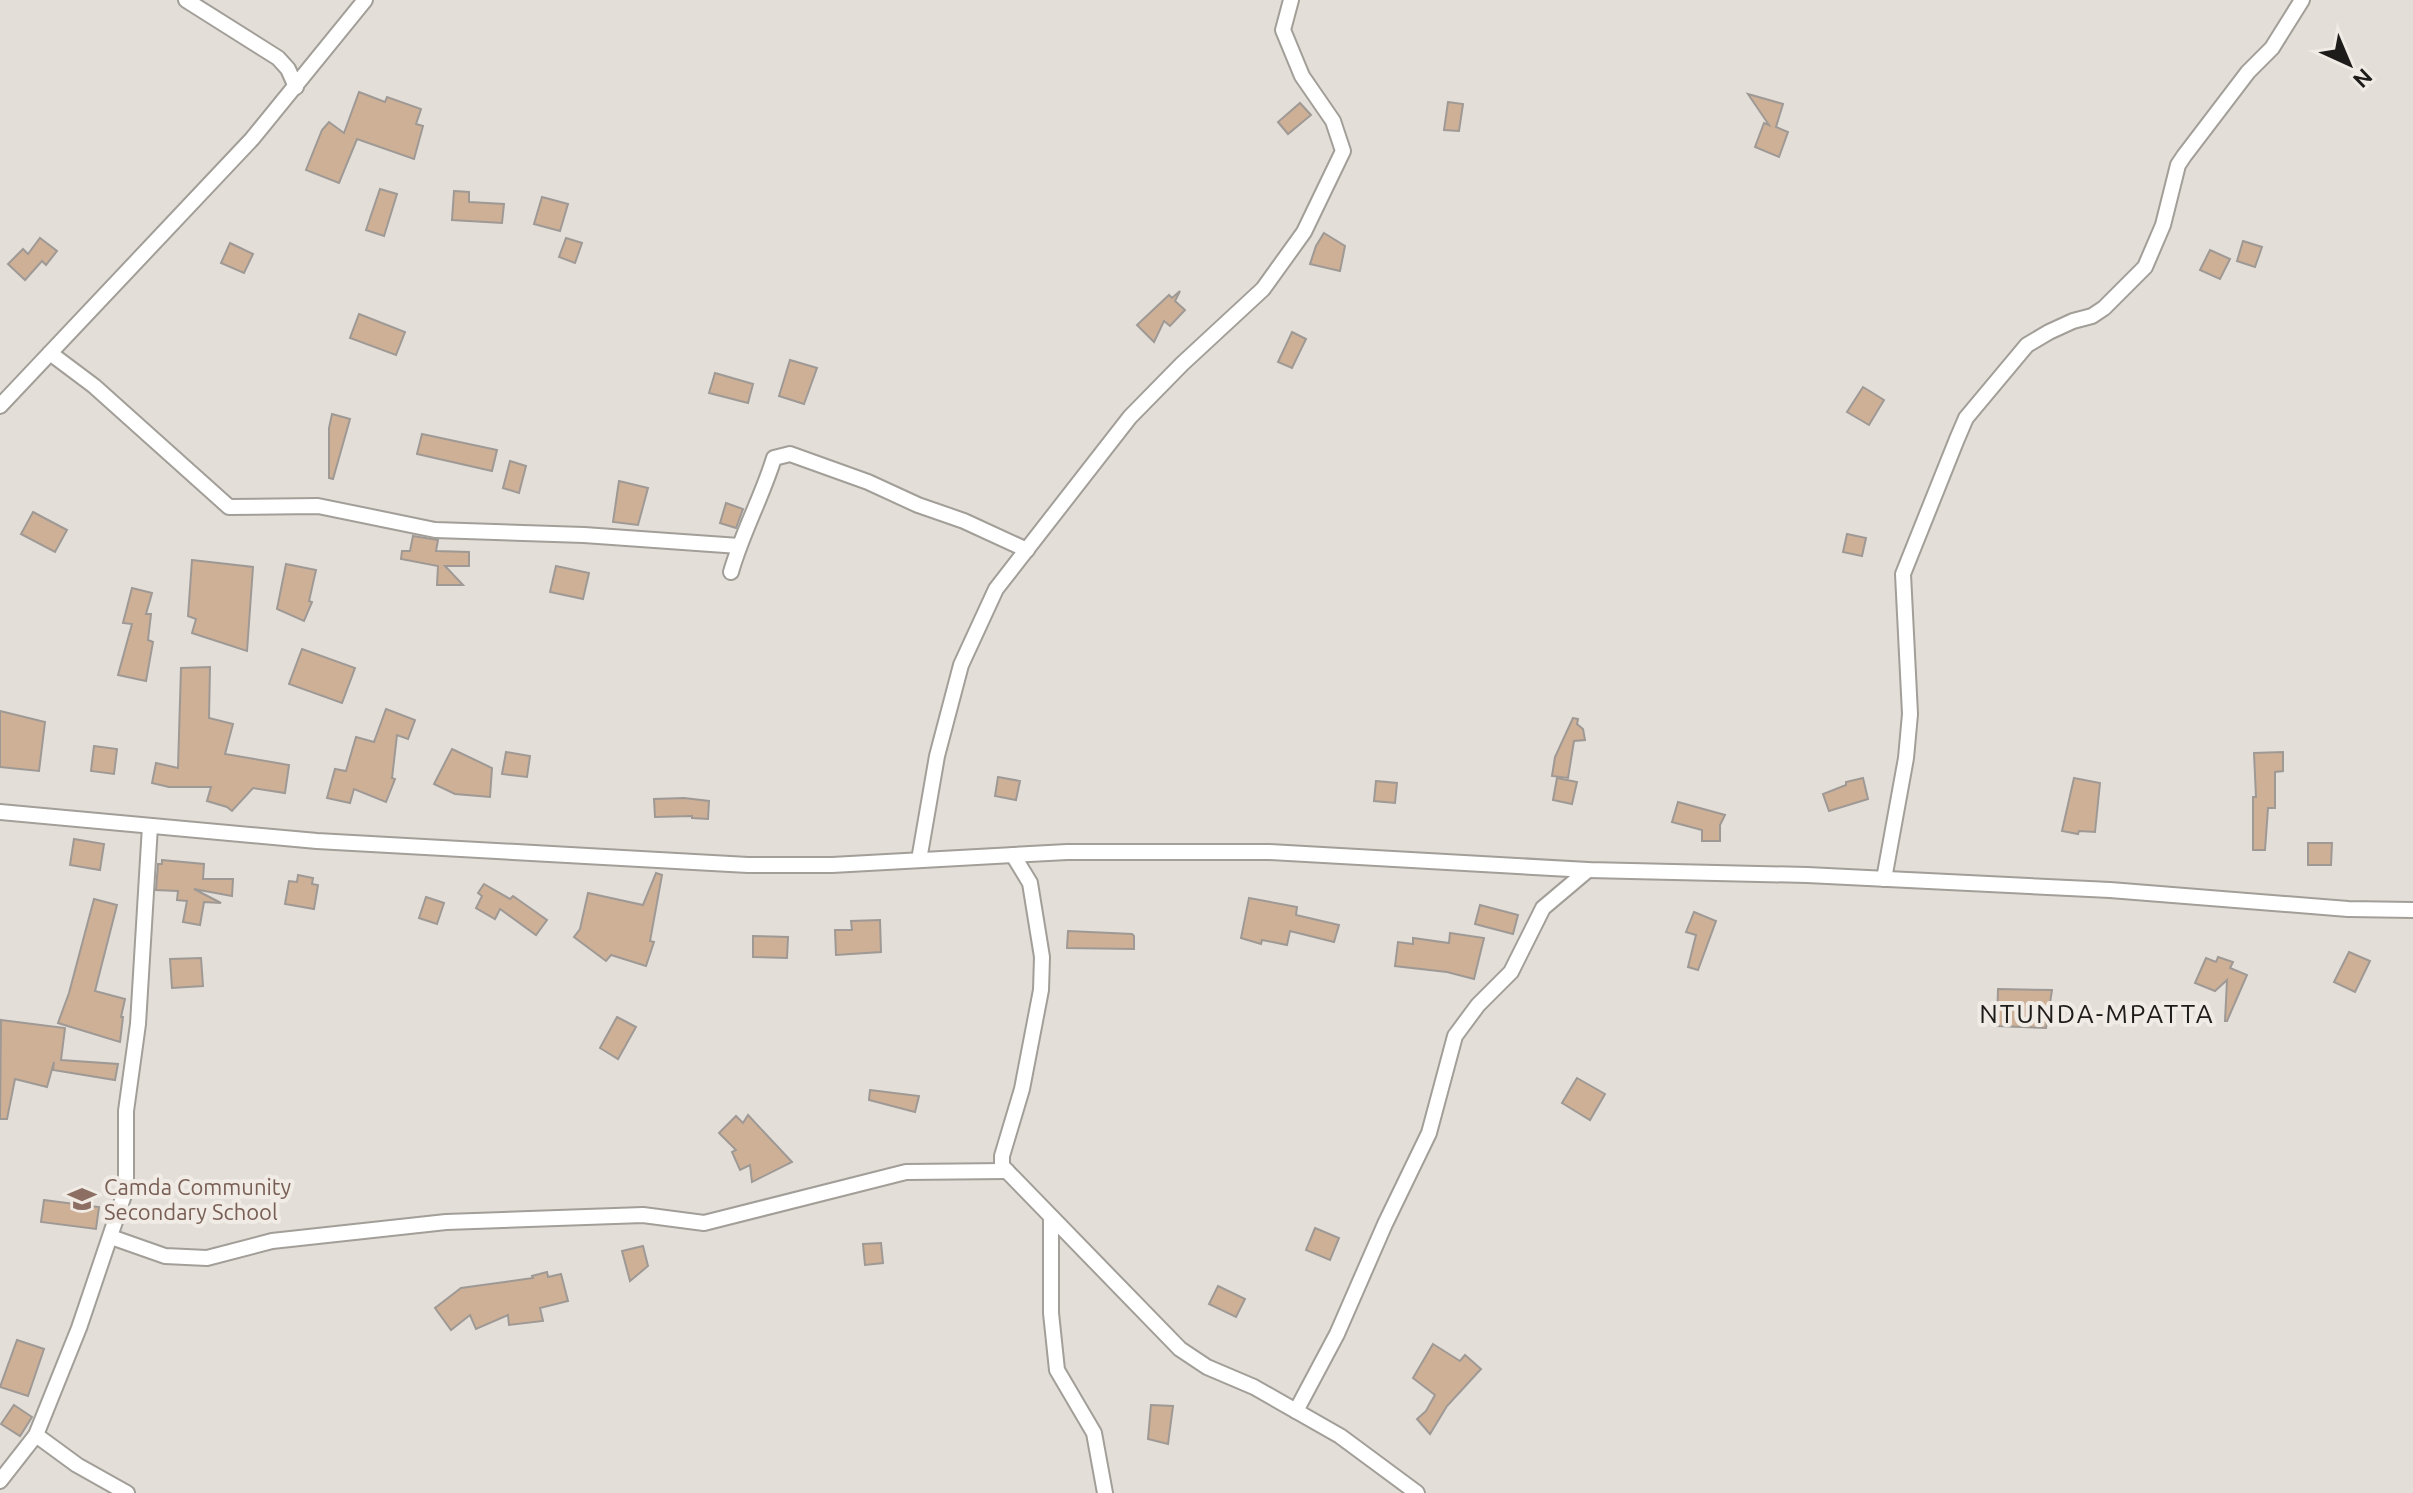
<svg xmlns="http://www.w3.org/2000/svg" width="2413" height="1493" font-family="Ubuntu,sans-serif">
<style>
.building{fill:#ceb097;stroke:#9f9995;stroke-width:2}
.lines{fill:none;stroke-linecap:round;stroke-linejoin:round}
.street-casing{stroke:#a29e98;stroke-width:18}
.street{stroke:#fff;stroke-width:14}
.labels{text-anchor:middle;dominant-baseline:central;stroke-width:8;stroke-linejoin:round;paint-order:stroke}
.education-label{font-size:22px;fill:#785e54;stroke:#f0ebe5;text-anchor:start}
.quarter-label{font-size:26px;letter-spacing:2px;fill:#1e1c1a;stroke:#f0ebe5}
</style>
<rect width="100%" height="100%" fill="#e3ded8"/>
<!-- building -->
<g class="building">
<path d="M359 92 385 102 387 97 421 109 416 124 423 126 414 159 357 139 339 183 306 170 322 130 329 122 344 133Z"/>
<path d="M1748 94 1783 104 1776 127 1788 132 1779 157 1755 147 1764 123 1769 125Z"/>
<path d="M1448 102 1463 104 1459 131 1444 130Z"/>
<path d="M1300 103 1311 115 1288 134 1278 122Z"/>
<path d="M380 189 397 194 384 236 366 230Z"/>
<path d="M454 191 469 192V202L504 204 502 223 452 220Z"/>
<path d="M542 197 568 204 560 231 534 224Z"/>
<path d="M1324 233 1345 246 1340 271 1310 264 1316 246Z"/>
<path d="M40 238 57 251 46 265 42 261 25 280 8 264 23 249 28 254Z"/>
<path d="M566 238 582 243 575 263 559 257Z"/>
<path d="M2243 241 2262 247 2255 267 2237 261Z"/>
<path d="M230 243 253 254 244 273 221 263Z"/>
<path d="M2210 250 2230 259 2220 279 2200 270Z"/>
<path d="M1180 291 1175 301 1185 310 1170 326 1164 321 1154 342 1137 325 1169 295 1172 298Z"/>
<path d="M359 314 405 332 396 355 350 338Z"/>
<path d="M1292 332 1306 339 1292 368 1278 362Z"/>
<path d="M790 360 817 368 804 404 779 396Z"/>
<path d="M715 373 753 384 748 403 709 393Z"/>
<path d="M1863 387 1884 400 1869 425 1847 412Z"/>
<path d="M332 414 350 419 333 479 329 478V428Z"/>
<path d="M422 434 497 450 492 471 417 454Z"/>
<path d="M510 461 526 466 519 493 503 488Z"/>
<path d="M619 481 648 488 638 525 613 522Z"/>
<path d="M726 503 743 509 736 528 720 523Z"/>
<path d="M33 512 67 530 55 552 21 534Z"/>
<path d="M1847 534 1866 538 1862 556 1843 552Z"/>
<path d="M413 536 438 540 436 551 469 552V566H445L463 585H437L438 566 401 559 402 551H410Z"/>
<path d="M192 560 253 567 247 651 192 633 196 619 188 616Z"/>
<path d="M286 564 316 570 309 601 312 602 304 621 277 609Z"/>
<path d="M556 566 589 573 583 599 550 592Z"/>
<path d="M132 588 152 593 146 614H151L148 640 153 642 146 681 118 675 132 624 123 623Z"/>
<path d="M302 649 355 668 342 703 289 684Z"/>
<path d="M210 667 209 718 233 724 225 754 289 765 285 793 253 788 232 811 227 807 207 801 211 787H169L152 783 156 763 178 768 181 668Z"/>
<path d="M386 709 415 720 408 739 397 735 392 778 395 779 386 802 354 789 350 803 327 798 335 769 346 771 356 737 374 742Z"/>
<path d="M0 711 45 722 39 771 0 767Z"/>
<path d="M1573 718 1578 719 1577 724 1583 729 1585 740 1574 741 1568 778 1552 776 1555 757Z"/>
<path d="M94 746 117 749 114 774 91 771Z"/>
<path d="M452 749 492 768 490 797 455 794 434 784Z"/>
<path d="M506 752 530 756 527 777 502 774Z"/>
<path d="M2283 752V771L2275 772V808H2268L2265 850H2253V797H2256L2254 753Z"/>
<path d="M998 777 1020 781 1016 800 995 796Z"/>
<path d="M1557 778 1577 782 1572 804 1553 800Z"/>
<path d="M1863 778 1868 799 1829 811 1823 794 1846 785V782Z"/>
<path d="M2074 778 2100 783 2095 832 2079 831 2078 834 2062 831Z"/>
<path d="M1376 781 1397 783 1395 803 1374 801Z"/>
<path d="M684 798 709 801 708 819 692 818V816L655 817 654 799Z"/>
<path d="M1678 802 1725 815 1720 825V841H1702V830L1672 822Z"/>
<path d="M74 839 104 844 100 870 70 865Z"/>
<path d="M2308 843H2332L2331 865H2308Z"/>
<path d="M162 860 204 864 203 879H233L232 896 194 889 221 903 204 902 200 925 183 922 187 901 177 900 178 891 156 890 158 864H162Z"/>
<path d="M656 873 662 875 650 941 654 942 646 966 611 955 606 961 574 937 580 929 588 893 643 905Z"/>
<path d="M298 875 313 878 312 884 318 885 314 909 285 904 289 881 297 882Z"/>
<path d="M484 884 510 899 513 896 547 920 536 935 500 909 495 919 476 908 482 896 478 893Z"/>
<path d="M426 897 444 903 437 924 419 918Z"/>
<path d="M1249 898 1297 907 1296 915 1339 925 1334 942 1290 931 1287 945 1262 940 1261 944 1241 938Z"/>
<path d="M94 899 117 905 95 991 125 999 121 1017H123L120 1042 58 1023 69 993Z"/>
<path d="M1480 905 1518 915 1513 934 1475 924Z"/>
<path d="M1694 912 1716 921 1698 970 1688 967 1696 935 1686 932Z"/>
<path d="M880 920 881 952 836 955 835 930H852L851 921Z"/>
<path d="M1068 931 1132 934 1134 936V949L1067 948Z"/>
<path d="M1450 933 1484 938 1474 979 1447 972 1395 966 1398 942 1413 944V938L1449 943Z"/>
<path d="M753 936 788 937 787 958 753 957Z"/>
<path d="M2349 952 2370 961 2355 992 2334 982Z"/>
<path d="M2218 957 2233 962 2230 968 2247 975 2227 1021H2225L2227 980 2215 991 2195 983 2206 958 2216 962Z"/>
<path d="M201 958 203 986 172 988 170 959Z"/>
<path d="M1998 989 2052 990 2046 1028 1997 1026Z"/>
<path d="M617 1017 636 1027 618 1059 600 1048Z"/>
<path d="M1 1020 65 1028 61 1060 118 1064 115 1080 53 1070 54 1062 47 1087 15 1079 7 1119H0Z"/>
<path d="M1577 1078 1605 1094 1590 1120 1562 1103Z"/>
<path d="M870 1090 919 1096 915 1112 869 1100Z"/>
<path d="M748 1115 792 1162 752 1182 750 1165 740 1170 732 1152 736 1150 719 1133 736 1116 743 1123Z"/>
<path d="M44 1200 99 1207 96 1229 41 1222Z"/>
<path d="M1315 1228 1339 1238 1330 1260 1306 1250Z"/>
<path d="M881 1243 883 1263 865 1265 863 1244Z"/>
<path d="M643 1246 648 1266 630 1281 622 1251Z"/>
<path d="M547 1272 548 1277 561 1274 568 1301 540 1308 543 1321 509 1325 508 1315 476 1329 470 1315 451 1330 435 1308 461 1288 533 1278 532 1276Z"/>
<path d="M1218 1286 1245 1299 1236 1317 1209 1304Z"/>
<path d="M17 1340 44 1349 28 1396 0 1387Z"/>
<path d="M1433 1344 1460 1361 1465 1355 1481 1369 1447 1406 1430 1434 1417 1419 1426 1411 1435 1395 1413 1378Z"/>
<path d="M14 1405 32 1417 20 1436 1 1424Z"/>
<path d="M1151 1405 1173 1406 1168 1444 1148 1439Z"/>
</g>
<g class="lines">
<defs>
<g id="street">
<path d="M186 0 278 58 288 69 296 87"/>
<path d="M50 353 94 386 229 507 318 506 435 530 584 535 739 546"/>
<path d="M0 406 252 139 365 0"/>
<path d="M731 572C742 533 762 497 774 458L790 454 868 482 918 505 964 521 1027 550"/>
<path d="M0 812 317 841 748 865H832L1067 852H1269L1588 870 1807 875 2110 890 2348 909 2413 910"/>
<path d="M1013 855 1030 883 1042 957 1041 990 1022 1089 1002 1156V1166L1180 1349 1207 1367 1254 1387 1340 1436 1417 1493"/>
<path d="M919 860 937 756 961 665 996 589 1130 417 1182 364 1263 289 1304 232 1343 151 1333 121 1302 76 1283 30 1291 0"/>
<path d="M1884 879 1906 758 1910 714 1903 574 1957 439 1966 418 2027 345 2049 332 2073 321 2092 316 2104 308 2145 267 2163 225 2178 165 2184 156 2248 72 2272 48 2302 0"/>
<path d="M1051 1217V1313L1057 1370 1094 1433 1105 1493"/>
<path d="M111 1237 165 1256 207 1258 272 1241 446 1222 643 1215 704 1223 906 1172 1007 1171"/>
<path d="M1296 1411 1337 1334 1385 1224 1429 1133 1455 1036 1478 1005 1511 972 1543 908 1588 870"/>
<path d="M36 1435 77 1465 127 1493"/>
<path d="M0 1481 36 1435 79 1328 126 1189V1111L138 1024 150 826"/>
</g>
</defs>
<!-- street casing -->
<use href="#street" class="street-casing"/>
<!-- street -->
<use href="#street" class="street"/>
</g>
<!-- icons -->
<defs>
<symbol id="school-bare" viewBox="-9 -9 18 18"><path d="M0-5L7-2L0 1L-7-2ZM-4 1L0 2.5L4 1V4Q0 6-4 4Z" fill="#8d6e63" stroke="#f0ebe5" stroke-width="2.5" paint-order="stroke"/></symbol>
</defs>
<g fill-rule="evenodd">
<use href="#school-bare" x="62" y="1179" width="40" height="40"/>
</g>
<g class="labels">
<!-- education labels -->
<g class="education-label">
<text x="104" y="1186">Camda Community<tspan x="104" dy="25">Secondary School</tspan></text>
</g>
<!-- quarter labels -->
<g class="quarter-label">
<text x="2097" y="1013">NTUNDA-MPATTA</text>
</g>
</g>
<!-- north arrow -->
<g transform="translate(2349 64) rotate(136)" stroke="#f0ebe5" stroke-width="6" paint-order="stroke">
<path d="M0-6L14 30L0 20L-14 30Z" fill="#1e1c1a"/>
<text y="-12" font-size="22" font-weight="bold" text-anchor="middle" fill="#1e1c1a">N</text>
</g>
</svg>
